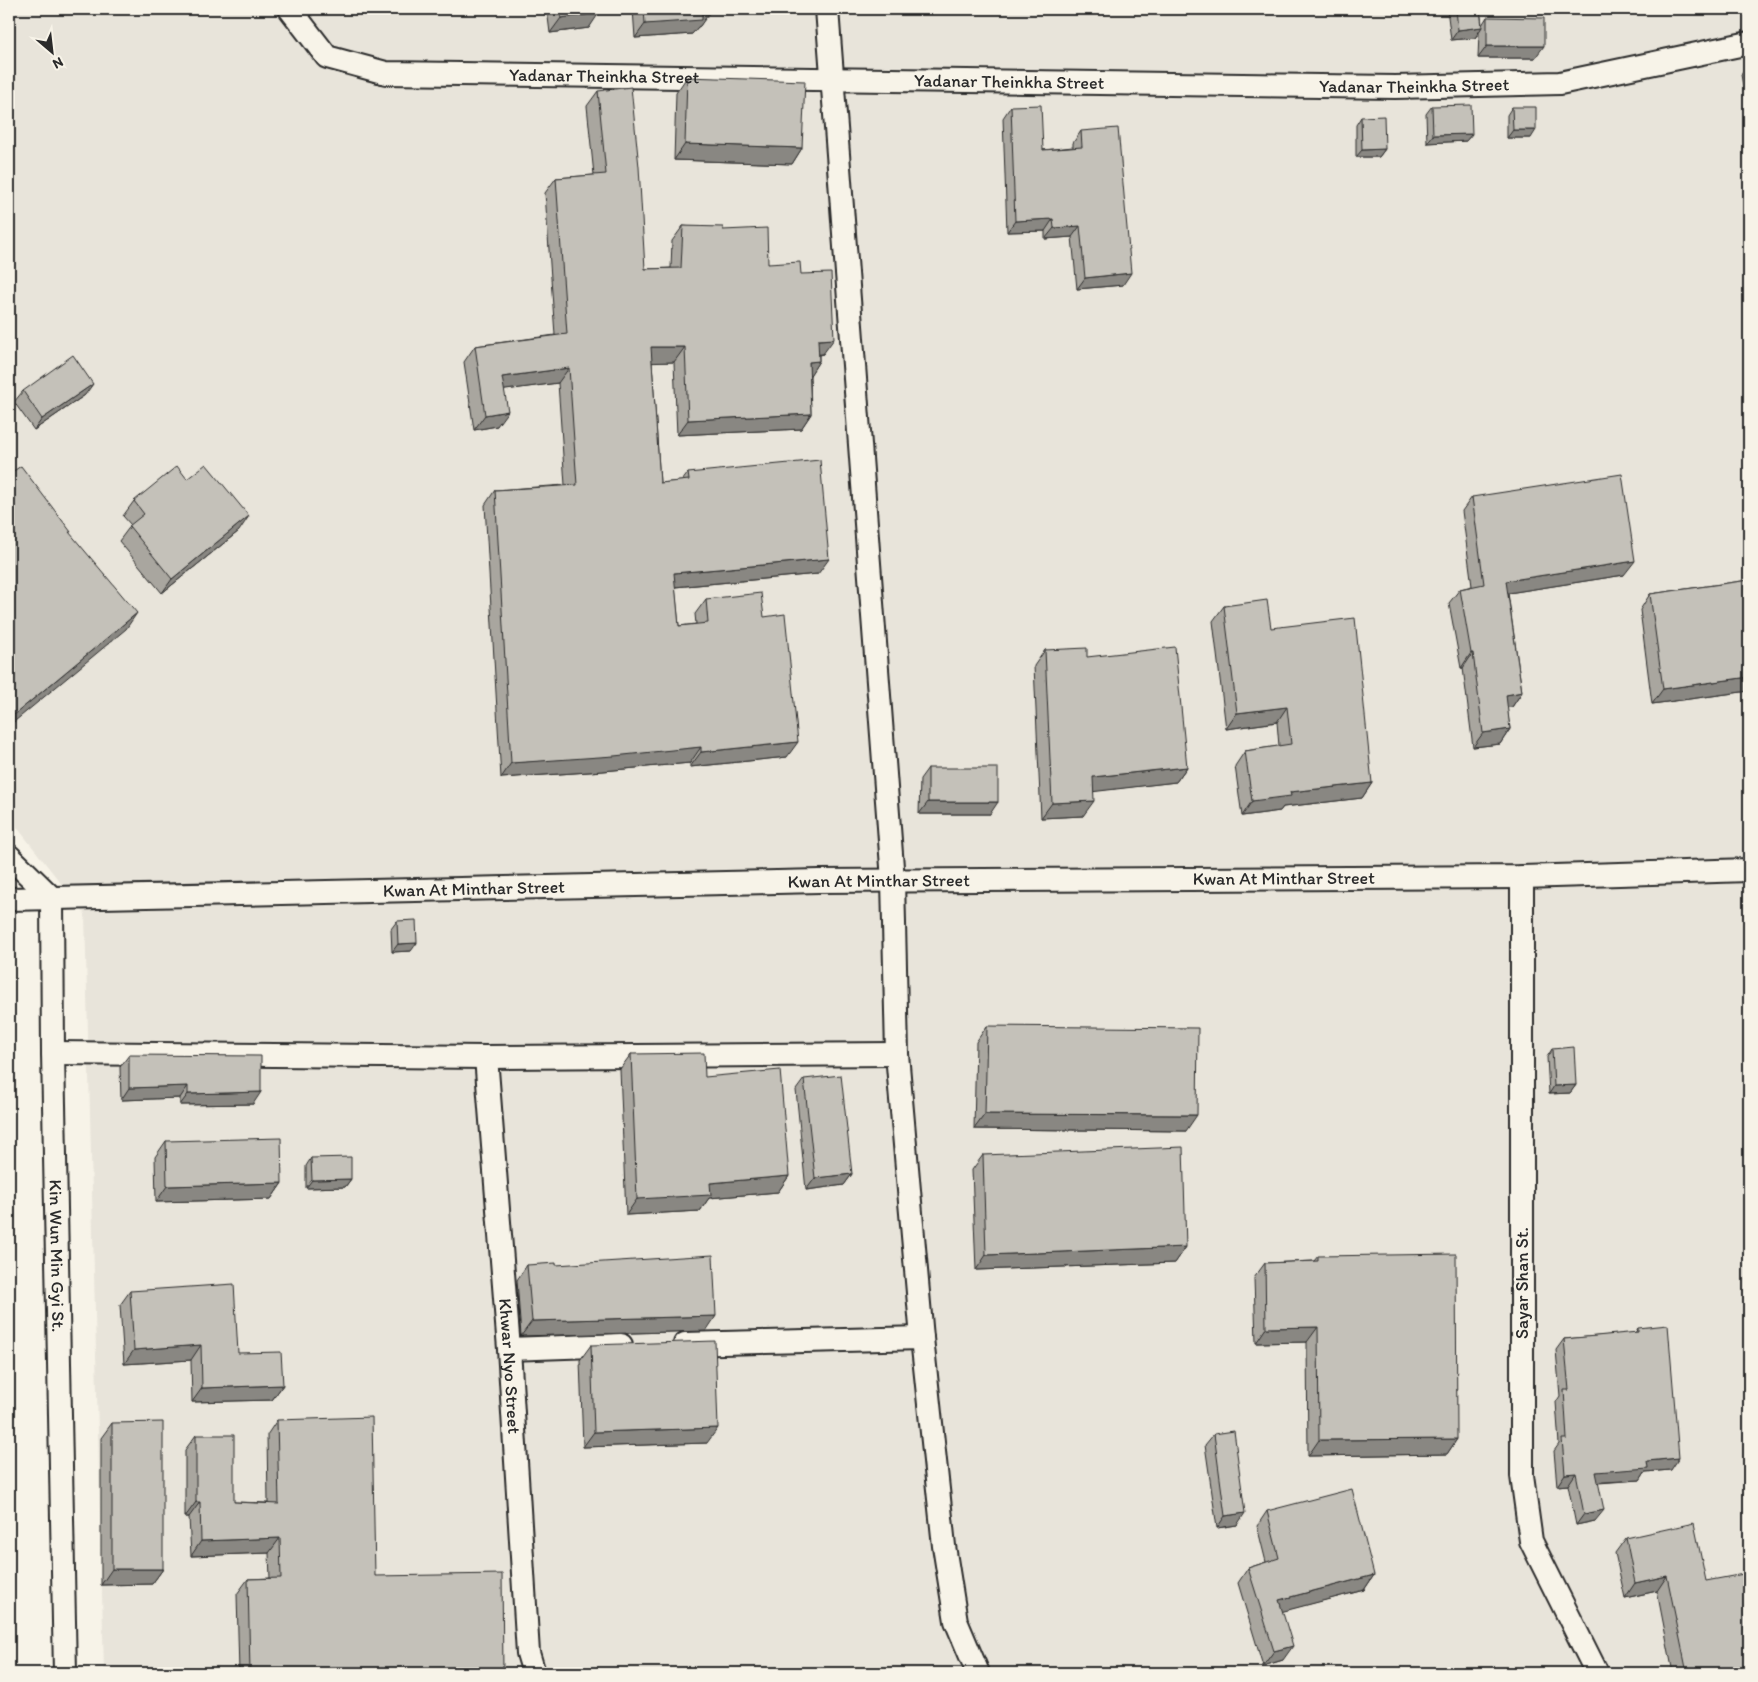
<svg xmlns="http://www.w3.org/2000/svg" width="1758" height="1682" font-family="Itim,sans-serif">
<style>
.built{fill:#e8e4da}
.lines{fill:none;stroke-linecap:round;stroke-linejoin:round}
.minor-casing{stroke:#2b2b2b;stroke-width:26}
.minor{stroke:#f7f3e8;stroke-width:22}
.wall{fill:#a9a69f;stroke:#2b2b2b}
.shaded-wall{fill:#898782;stroke:#2b2b2b}
.building{fill:#c4c1b9;stroke:#2b2b2b}
.labels{text-anchor:middle;dominant-baseline:central;stroke-width:4.5;stroke-linejoin:round;paint-order:stroke}
.street-label{font-size:18px;fill:#2b2b2b;stroke:#f7f3e8}
</style>
<rect width="100%" height="100%" fill="#f7f3e8"/>
<filter id="ink" filterUnits="userSpaceOnUse"><feTurbulence type="fractalNoise" baseFrequency=".02" numOctaves="2"/><feDisplacementMap in="SourceGraphic" scale="10" xChannelSelector="R" yChannelSelector="G"/><feConvolveMatrix kernelMatrix="1 2 1 2 8 2 1 2 1" color-interpolation-filters="sRGB"/></filter>
<g filter="url(#ink)">
<!-- built -->
<path class="built" d="M9 9H1749V1673H104L85 914 9 817Z"/>
<g class="lines">
<defs>
<g id="minor">
<path id="s1" d="M290 9 327 57 386 73 1395 87 1560 83 1749 43"/>
<path d="M827 9 893 880 897 1054 922 1338 944 1546 956 1621 978 1673"/>
<path id="s2" d="M9 856 52 898 53 1053 65 1673"/>
<path d="M1522 877V1476L1531 1541 1597 1673"/>
<path id="s3" d="M9 899 819 881 1522 877 1749 870"/>
<path d="M53 1053 486 1057 897 1054"/>
<path id="s4" d="M486 1057 509 1349 528 1653 534 1673"/>
<path d="M685 1344 922 1338"/>
<path d="M509 1349 621 1345"/>
</g>
</defs>
<!-- minor casing -->
<use href="#minor" class="minor-casing"/>
<!-- minor -->
<use href="#minor" class="minor"/>
</g>
<!-- wall -->
<g class="wall">
<path d="M391 9H463L392 15Z"/>
<path d="M547 9H599L589 28 550 33Z"/>
<path d="M633 9H710L700 26 698 27 692 34 635 38Z"/>
<path d="M1447 9H1480L1482 25 1487 17 1535 58H1478L1479 32 1475 38 1451 40Z"/>
<path d="M1749 63V116L1741 75Z"/>
<path d="M687 77 802 148 792 164 674 160 676 93Z"/>
<path d="M598 91 645 269 671 268 672 241 683 226 723 230 768 264 801 274 823 354 819 355V361L810 375 811 414 801 429 677 435 674 362H652L660 483 682 481 688 473 818 574 675 587 679 626 696 624 695 614 706 599 764 617 787 757 690 767V763L603 771 501 778 485 505 495 490 565 485 558 383 504 390 497 426 474 430 464 362 475 346 555 335 545 193 556 178 594 175 587 106Z"/>
<path d="M1011 106 1043 150 1073 147V143L1081 131 1123 285 1077 289 1072 237 1045 239V231L1007 232 1003 118Z"/>
<path d="M1432 106 1472 134 1466 141 1427 143 1426 114Z"/>
<path d="M1512 107 1531 138H1507V115Z"/>
<path d="M1361 117 1385 149 1379 157H1356V125Z"/>
<path d="M23 391 85 395 34 430 14 402Z"/>
<path d="M187 479 239 531 162 593 119 541 131 525 123 516 134 501Z"/>
<path d="M1472 497 1624 575 1508 593 1522 692 1512 707H1507L1510 729 1500 744 1473 747 1463 668H1461L1449 603 1460 589 1472 586 1462 511Z"/>
<path d="M1749 580V691L1652 704 1640 610 1650 594Z"/>
<path d="M1224 606 1271 628 1372 783 1362 798 1283 807 1280 811 1242 816 1235 766 1245 751 1279 746 1277 722 1226 729 1213 621Z"/>
<path d="M1045 650 1087 657 1187 767 1176 782 1094 791 1083 816 1041 818 1034 666Z"/>
<path d="M928 768 990 814H919L920 779Z"/>
<path d="M397 921 411 951 392 952 391 929Z"/>
<path d="M987 1026 1186 1131 974 1129 976 1042Z"/>
<path d="M1552 1049 1576 1085 1570 1093 1549 1094 1547 1057Z"/>
<path d="M631 1054 705 1077 789 1176 778 1192 709 1198 700 1211 626 1215 620 1069Z"/>
<path d="M129 1055 253 1104 180 1105V1098L121 1100 120 1067Z"/>
<path d="M804 1079 852 1174 844 1185 806 1190 796 1090Z"/>
<path d="M166 1141 282 1183 271 1199 156 1202 155 1157Z"/>
<path d="M983 1155 1186 1247 1175 1263 976 1270 972 1170Z"/>
<path d="M311 1158 351 1179 345 1187 306 1188V1166Z"/>
<path d="M1318 1256 1457 1439 1447 1454 1308 1456 1307 1342 1256 1343 1254 1278 1265 1263 1314 1261Z"/>
<path d="M527 1265 706 1331 521 1336 517 1280Z"/>
<path d="M130 1291 238 1353 283 1385 272 1400 192 1402 191 1360 124 1364 120 1305Z"/>
<path d="M1638 1328 1671 1470 1645 1472 1640 1480 1598 1483 1595 1521 1576 1525 1568 1485 1557 1486 1554 1451 1559 1444 1556 1402 1560 1396 1556 1350 1564 1339 1635 1333Z"/>
<path d="M591 1345 707 1443 583 1447 580 1360Z"/>
<path d="M277 1420 375 1576 503 1673H239L237 1594 248 1579 270 1578 269 1553 191 1556 189 1517H185V1450L196 1435 234 1502 268 1503 267 1435Z"/>
<path d="M112 1423 163 1569 152 1584 101 1585V1438Z"/>
<path d="M1214 1434 1237 1525 1217 1528 1205 1445Z"/>
<path d="M1267 1511 1374 1575 1364 1590 1282 1611 1283 1660 1263 1666 1238 1583 1248 1568 1266 1562 1257 1526Z"/>
<path d="M1626 1538 1706 1581 1749 1673H1673L1657 1591 1625 1598 1615 1553Z"/>
</g>
<!-- shaded-wall -->
<g class="shaded-wall">
<path d="M396 9H463L392 15Z"/>
<path d="M702 12H710L700 26 698 27 692 34 635 38 645 24Z"/>
<path d="M599 13 589 28 550 33 561 18Z"/>
<path d="M1482 27 1475 38 1451 40 1458 30Z"/>
<path d="M1487 46H1544L1535 58H1478Z"/>
<path d="M1513 130H1536L1531 138H1507Z"/>
<path d="M1472 134 1466 141 1427 143 1433 135Z"/>
<path d="M685 144 802 148 792 164 674 160Z"/>
<path d="M1385 149 1379 157H1356L1362 150Z"/>
<path d="M1053 219 1045 231 1007 232 1015 221Z"/>
<path d="M1080 226 1072 237 1045 239 1054 228Z"/>
<path d="M1131 273 1123 285 1077 289 1085 278Z"/>
<path d="M834 339 823 354 808 355 818 340Z"/>
<path d="M651 347H685L674 362 640 363Z"/>
<path d="M819 361 809 377V362Z"/>
<path d="M569 368 558 383 491 392 502 377Z"/>
<path d="M93 384 85 395 34 430 42 419Z"/>
<path d="M508 411 497 426 474 430 485 415Z"/>
<path d="M811 414 801 429 677 435 688 420Z"/>
<path d="M249 516 239 531 162 593 172 579Z"/>
<path d="M829 559 818 574 663 588 674 573Z"/>
<path d="M1635 561 1624 575 1496 595 1506 581Z"/>
<path d="M137 613 126 629 9 726V719Z"/>
<path d="M1471 653H1473L1463 668H1461Z"/>
<path d="M1749 677V691L1652 704 1663 689Z"/>
<path d="M1522 692 1512 707 1496 709 1506 695Z"/>
<path d="M1287 707 1277 722 1226 729 1237 713Z"/>
<path d="M1510 729 1500 744 1473 747 1483 733Z"/>
<path d="M798 742 787 757 690 767 701 752Z"/>
<path d="M701 747 690 763 603 771 501 778 511 763Z"/>
<path d="M1187 767 1176 782 1082 793 1093 777Z"/>
<path d="M1372 783 1362 798 1283 807 1280 811 1242 816 1252 801 1290 792Z"/>
<path d="M1094 801 1083 816 1041 818 1052 803Z"/>
<path d="M928 802H998L990 814H919Z"/>
<path d="M417 943 411 951 392 952 398 944Z"/>
<path d="M1576 1085 1570 1093 1549 1094 1554 1086Z"/>
<path d="M188 1086 180 1098 121 1100 129 1088Z"/>
<path d="M261 1092 253 1104 180 1105 188 1094Z"/>
<path d="M985 1114 1197 1115 1186 1131 974 1129Z"/>
<path d="M852 1174 844 1185 806 1190 815 1178Z"/>
<path d="M789 1176 778 1192 709 1198 700 1211 626 1215 637 1199 710 1183Z"/>
<path d="M351 1179 345 1187 306 1188 312 1180Z"/>
<path d="M282 1183 271 1199 156 1202 167 1186Z"/>
<path d="M1186 1247 1175 1263 976 1270 986 1255Z"/>
<path d="M716 1316 706 1331 521 1336 532 1321Z"/>
<path d="M1318 1327 1307 1342 1256 1343 1266 1328Z"/>
<path d="M201 1345 191 1360 124 1364 134 1350Z"/>
<path d="M283 1385 272 1400 192 1402 202 1388Z"/>
<path d="M718 1428 707 1443 583 1447 594 1432Z"/>
<path d="M1457 1439 1447 1454 1308 1456 1319 1440Z"/>
<path d="M1679 1458 1671 1470 1645 1472 1640 1480 1588 1483 1596 1472 1647 1461Z"/>
<path d="M1576 1473 1568 1485 1557 1486 1565 1474Z"/>
<path d="M196 1502H200L189 1517H185Z"/>
<path d="M1604 1510 1595 1521 1576 1525 1584 1514Z"/>
<path d="M1245 1513 1237 1525 1217 1528 1225 1516Z"/>
<path d="M280 1538 269 1553 191 1556 201 1541Z"/>
<path d="M112 1569H163L152 1584 101 1585Z"/>
<path d="M1374 1575 1364 1590 1269 1615 1279 1600Z"/>
<path d="M1667 1576 1657 1591 1625 1598 1635 1583Z"/>
<path d="M1293 1646 1283 1660 1263 1666 1274 1651Z"/>
</g>
<!-- building -->
<g class="building">
<path d="M559 9H599V13L561 18Z"/>
<path d="M644 9H710V12H702V20L645 24Z"/>
<path d="M1456 9H1480L1482 27 1458 30Z"/>
<path d="M1487 17 1544 18V46H1487Z"/>
<path d="M687 77 805 81 802 148 685 144Z"/>
<path d="M631 87 639 167 645 269 681 268 683 226 723 227V230L767 228 768 264 800 262 801 274 831 273 834 339 818 340 819 361 809 362 811 414 688 420 685 347H651L660 483 689 480 688 473 820 460 829 559 674 573 679 626 708 623 706 599 761 593 764 617 785 614 798 742 701 752V747L614 756 511 763 495 490 577 485 569 368 502 377 508 411 485 415 475 346 567 334 556 178 606 174 598 91Z"/>
<path d="M1041 105 1043 150 1082 147 1081 131 1118 128 1131 273 1085 278 1080 226 1054 228 1053 219 1015 221 1011 106Z"/>
<path d="M1471 105 1472 134 1433 135 1432 106Z"/>
<path d="M1512 107H1536V130H1513Z"/>
<path d="M1384 116 1385 149 1362 150 1361 117Z"/>
<path d="M73 355 93 384 42 419 23 391Z"/>
<path d="M206 464 249 516 172 579 129 526 144 514 134 501 177 466 187 479Z"/>
<path d="M21 466 71 532H69L137 613 9 719V474Z"/>
<path d="M1622 474 1635 561 1506 581 1522 692 1506 695 1510 729 1483 733 1473 653H1471L1460 589 1484 584 1472 497Z"/>
<path d="M1749 580V677L1663 689 1650 594Z"/>
<path d="M1267 600 1271 628 1355 618 1372 783 1290 792 1291 796 1252 801 1245 751 1291 744 1287 707 1237 713 1224 606Z"/>
<path d="M1175 647 1187 767 1093 777 1094 801 1052 803 1045 650 1087 648V657Z"/>
<rect x="928" y="768" width="70" height="34"/>
<path d="M416 920 417 943 398 944 397 921Z"/>
<path d="M987 1026 1198 1028 1197 1115 985 1114Z"/>
<path d="M1574 1047 1576 1085 1554 1086 1552 1049Z"/>
<path d="M704 1053 705 1077 780 1070 789 1176 710 1183 711 1195 637 1199 631 1054Z"/>
<path d="M129 1055 261 1056V1092L188 1094V1086L129 1088Z"/>
<path d="M841 1075 852 1174 815 1178 804 1079Z"/>
<path d="M281 1138 282 1183 167 1186 166 1141Z"/>
<path d="M1183 1147 1186 1247 986 1255 983 1155Z"/>
<path d="M351 1157V1179L312 1180 311 1158Z"/>
<path d="M1456 1254 1457 1439 1319 1440 1318 1327 1266 1328 1265 1263 1318 1261V1256Z"/>
<path d="M713 1255 716 1316 532 1321 527 1265 556 1263V1265Z"/>
<path d="M234 1284 238 1353 281 1352 283 1385 202 1388 201 1345 134 1350 130 1291Z"/>
<path d="M1668 1325 1679 1458 1647 1461 1648 1468 1596 1472 1604 1510 1584 1514 1576 1473 1565 1474 1562 1439H1567L1564 1390H1569L1564 1339 1638 1332V1328Z"/>
<path d="M715 1341 718 1428 594 1432 591 1345Z"/>
<path d="M372 1417 375 1576 502 1574 503 1673H250L248 1579 281 1578 280 1538 201 1541 200 1502H196V1435H234V1502L279 1504 277 1420Z"/>
<path d="M163 1422V1569H112V1423Z"/>
<path d="M1234 1431 1245 1513 1225 1516 1214 1434Z"/>
<path d="M1352 1489 1374 1575 1279 1600 1293 1646 1274 1651 1248 1568 1279 1558 1267 1511Z"/>
<path d="M1694 1523 1706 1581 1749 1573V1673H1687L1667 1576 1635 1583 1626 1538Z"/>
</g>
</g>
<g class="labels">
<!-- street labels -->
<g class="street-label">
<text stroke="none"><textPath href="#s1" startOffset="340">Yadanar Theinkha Street</textPath></text>
<text stroke="none"><textPath href="#s1" startOffset="745">Yadanar Theinkha Street</textPath></text>
<text stroke="none"><textPath href="#s1" startOffset="1150">Yadanar Theinkha Street</textPath></text>
<text stroke="none"><textPath href="#s3" startOffset="1275">Kwan At Minthar Street</textPath></text>
<text stroke="none"><textPath href="#s3" startOffset="870">Kwan At Minthar Street</textPath></text>
<text stroke="none"><textPath href="#s3" startOffset="465">Kwan At Minthar Street</textPath></text>
<text stroke="none"><textPath href="#s2" startOffset="418">Kin Wun Min Gyi St.</textPath></text>
<text transform="translate(1522 1283) rotate(-90)">Sayar Shan St.</text>
<text stroke="none"><textPath href="#s4" startOffset="310">Khwar Nyo Street</textPath></text>
</g>
</g>
<!-- margin -->
<rect width="1758" height="1682" fill="none" stroke="#f7f3e8" stroke-width="30"/>
<rect x="15" y="15" width="1728" height="1652" fill="none" stroke="#2b2b2b" stroke-width="2" filter="url(#ink)"/>
<!-- north arrow -->
<g transform="translate(52 52) rotate(152)" stroke="#f7f3e8" stroke-width="4" paint-order="stroke">
<path d="M0-4L9 19L0 12L-9 19Z" fill="#2b2b2b"/>
<text y="-8" font-size="14" font-weight="bold" text-anchor="middle" fill="#2b2b2b">N</text>
</g>
</svg>
